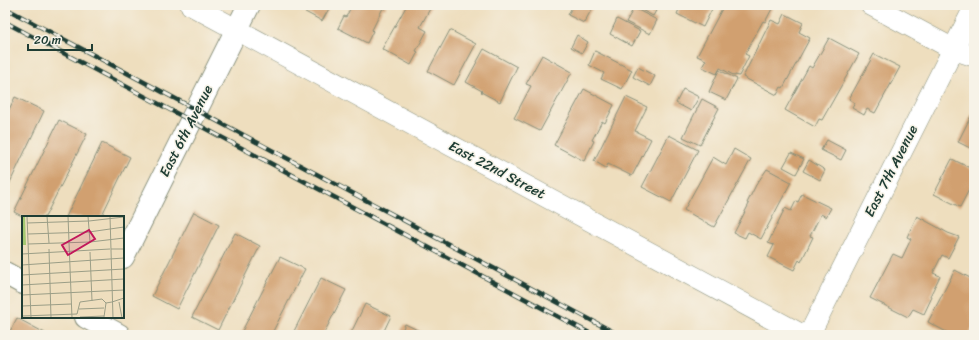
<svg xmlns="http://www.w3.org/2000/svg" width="979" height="340" font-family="Sriracha,sans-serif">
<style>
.building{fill:#d1a070}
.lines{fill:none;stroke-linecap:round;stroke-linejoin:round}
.street-casing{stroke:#868e79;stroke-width:22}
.secondary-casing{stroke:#868e79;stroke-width:24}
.street{stroke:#fff;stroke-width:21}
.secondary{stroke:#fff;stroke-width:22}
.rail-casing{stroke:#1f3d34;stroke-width:4.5}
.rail{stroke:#f7f3e8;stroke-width:3;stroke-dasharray:9;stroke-linecap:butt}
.labels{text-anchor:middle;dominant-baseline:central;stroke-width:3;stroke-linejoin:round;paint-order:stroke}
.street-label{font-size:14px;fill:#1f3d34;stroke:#f7f3e8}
.inset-road{fill:none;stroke:#9b9e87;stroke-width:1}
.view{fill:#c2185b;fill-opacity:0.15;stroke:#c2185b;stroke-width:2}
.inset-edge{fill:none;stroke:#1f3d34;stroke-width:2}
</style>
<rect width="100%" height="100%" fill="#f7f3e8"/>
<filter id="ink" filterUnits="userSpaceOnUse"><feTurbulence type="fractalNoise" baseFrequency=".025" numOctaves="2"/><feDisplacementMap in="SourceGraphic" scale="8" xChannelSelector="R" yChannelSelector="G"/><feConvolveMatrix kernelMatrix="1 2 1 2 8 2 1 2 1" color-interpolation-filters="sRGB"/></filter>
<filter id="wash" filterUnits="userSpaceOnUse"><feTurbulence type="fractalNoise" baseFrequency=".012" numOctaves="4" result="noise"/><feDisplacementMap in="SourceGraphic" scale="16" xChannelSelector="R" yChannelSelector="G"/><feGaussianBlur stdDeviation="0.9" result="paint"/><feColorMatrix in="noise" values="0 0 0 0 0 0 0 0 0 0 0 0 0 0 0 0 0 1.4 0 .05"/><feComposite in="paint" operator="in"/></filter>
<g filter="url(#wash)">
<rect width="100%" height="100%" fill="#eedebe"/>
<g id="blocks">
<!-- building -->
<g class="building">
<path d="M298 5H331L322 21 296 7Z"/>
<path d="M352 5H387L385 9 383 8 372 30 373 31 367 43 338 28 344 16 346 17Z"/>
<path d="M407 5H432L420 27 427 31 416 51 418 52 411 65 382 49Z"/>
<path d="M573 5H594L584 23 568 15Z"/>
<path d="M632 5H659L653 16Z"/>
<path d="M681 5H714L703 27 677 14Z"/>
<path d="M724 5H774L765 22 763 21 745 54 749 56 739 76 735 75V76L720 68 717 74 702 67 706 60 697 56Z"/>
<path d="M634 8 657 20 650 34 626 22Z"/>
<path d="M785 14 803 23 799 32 810 38 783 88 781 87 777 95 743 77 771 20 780 24Z"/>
<path d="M617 19 640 31 632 46 610 34Z"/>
<path d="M450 30 476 44 454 85 428 71Z"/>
<path d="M577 35 588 42 582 53 571 47Z"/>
<path d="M829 38 859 54 822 120 819 119 815 127 785 110 809 66 812 68Z"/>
<path d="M484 49 517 67 500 102 481 92 482 91 466 82Z"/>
<path d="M595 51 632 70 622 89 601 79 604 73 589 65Z"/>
<path d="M874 54 900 67 875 113 867 109 864 115 852 108 855 103 849 99Z"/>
<path d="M542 55 572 72 540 131 514 118 531 86 526 84Z"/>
<path d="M638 67 655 76 650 86 633 77Z"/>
<path d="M719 70 737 79 726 100 709 92Z"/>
<path d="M584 89 614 105 605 123 602 121 592 140 594 141 584 161 554 145Z"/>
<path d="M683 89 699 97 691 111 676 103Z"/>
<path d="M15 97 44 111 5 193V118Z"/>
<path d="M626 97 647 107 635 131 651 139 632 176 608 164 606 168 594 161Z"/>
<path d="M702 99 719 108 700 145 683 137Z"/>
<path d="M974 110V150L958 142Z"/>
<path d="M59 120 87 134 45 217H24L14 212Z"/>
<path d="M669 135 698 150 671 202 642 187Z"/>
<path d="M827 140 846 150 841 160 821 150Z"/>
<path d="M102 143 130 157 101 217H66Z"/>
<path d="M734 149 751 159 714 227 684 210 713 157 726 165Z"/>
<path d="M791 153 804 159 796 174 783 167Z"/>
<path d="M952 159 974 170V180L960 207 934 194Z"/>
<path d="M809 160 825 170 820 180 803 171Z"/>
<path d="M767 169 791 182 761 239 748 232 745 238 734 233 749 204 747 203 756 185Z"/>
<path d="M802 194 831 208 826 217 821 214 810 236 813 237 801 262 799 260 794 270 768 257 774 245 768 243 785 208 791 211 796 201 798 202Z"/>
<path d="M194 212 219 225 177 309 152 296Z"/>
<path d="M917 216 948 233 959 237 948 258 942 255 933 273 940 276 930 296 932 297 924 314 913 309 908 317 870 298 893 254 902 258 911 239 907 237Z"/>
<path d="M235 233 260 246 218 330 192 317Z"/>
<path d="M280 257 305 269 271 335H240Z"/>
<path d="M955 270 974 280V326L969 335H952L928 322Z"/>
<path d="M321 278 346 290 323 335H292Z"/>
<path d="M365 304 391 316 382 335H350Z"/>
<path d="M17 318 45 333 44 335H8Z"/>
<path d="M405 324 428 335H400Z"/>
</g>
</g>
</g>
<g filter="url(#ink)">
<use href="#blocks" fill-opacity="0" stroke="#868e79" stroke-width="1"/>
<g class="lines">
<defs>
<g id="street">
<path d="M191 5 802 335"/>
<path d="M871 5 953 49 974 56"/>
<path d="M809 335 974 8"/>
</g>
<g id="secondary">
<path d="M123 257 249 5"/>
<path d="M5 273 23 283"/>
<path d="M86 317 119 335"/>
</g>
</defs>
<!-- street casing -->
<use href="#street" class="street-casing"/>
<!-- secondary casing -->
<use href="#secondary" class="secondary-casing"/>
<!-- street -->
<use href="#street" class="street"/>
<!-- secondary -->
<use href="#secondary" class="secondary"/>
<defs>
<g id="rail">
<path d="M5 8 619 335"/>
<path d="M5 22 593 335"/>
</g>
</defs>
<!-- rail casing -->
<use href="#rail" class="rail-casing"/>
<!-- rail -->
<use href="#rail" class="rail"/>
</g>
</g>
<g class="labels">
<!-- street labels -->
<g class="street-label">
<text transform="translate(186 131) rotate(-63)">East 6th Avenue</text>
<text transform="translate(497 170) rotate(28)">East 22nd Street</text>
<text transform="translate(891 171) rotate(-63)">East 7th Avenue</text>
</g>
</g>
<!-- overview -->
<g transform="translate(22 216)">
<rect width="102" height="102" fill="#eedebe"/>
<path d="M0 0H3L4 29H0Z" fill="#a4c871"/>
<path class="inset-road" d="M5 0 9 102M25 0 27 27M46 0 50 102M66 0 68 26M88 0 91 102M5 7 67 5 102 1M6 18 67 16 102 11M6 28 68 26 102 22M27 33 29 102M89 33H102M68 36 70 85M0 38 88 33M0 49 102 42M0 59 102 53M0 69 102 63M0 79 102 74M97 86 100 102M0 90 49 88M57 93 82 92M55 98 58 86 80 83 84 87 90 86 102 82M0 100 55 98M58 101 82 100M82 101 84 87"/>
<path class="view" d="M67 14 73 23 46 39 40 29Z"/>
<rect width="102" height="102" class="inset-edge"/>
</g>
<!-- margin -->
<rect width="979" height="340" fill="none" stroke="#f7f3e8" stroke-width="20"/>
<!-- scale -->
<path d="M28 44v6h64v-6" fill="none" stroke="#1f3d34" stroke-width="2"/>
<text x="34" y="44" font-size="12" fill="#1f3d34" stroke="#f7f3e8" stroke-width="3" paint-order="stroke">20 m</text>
</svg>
